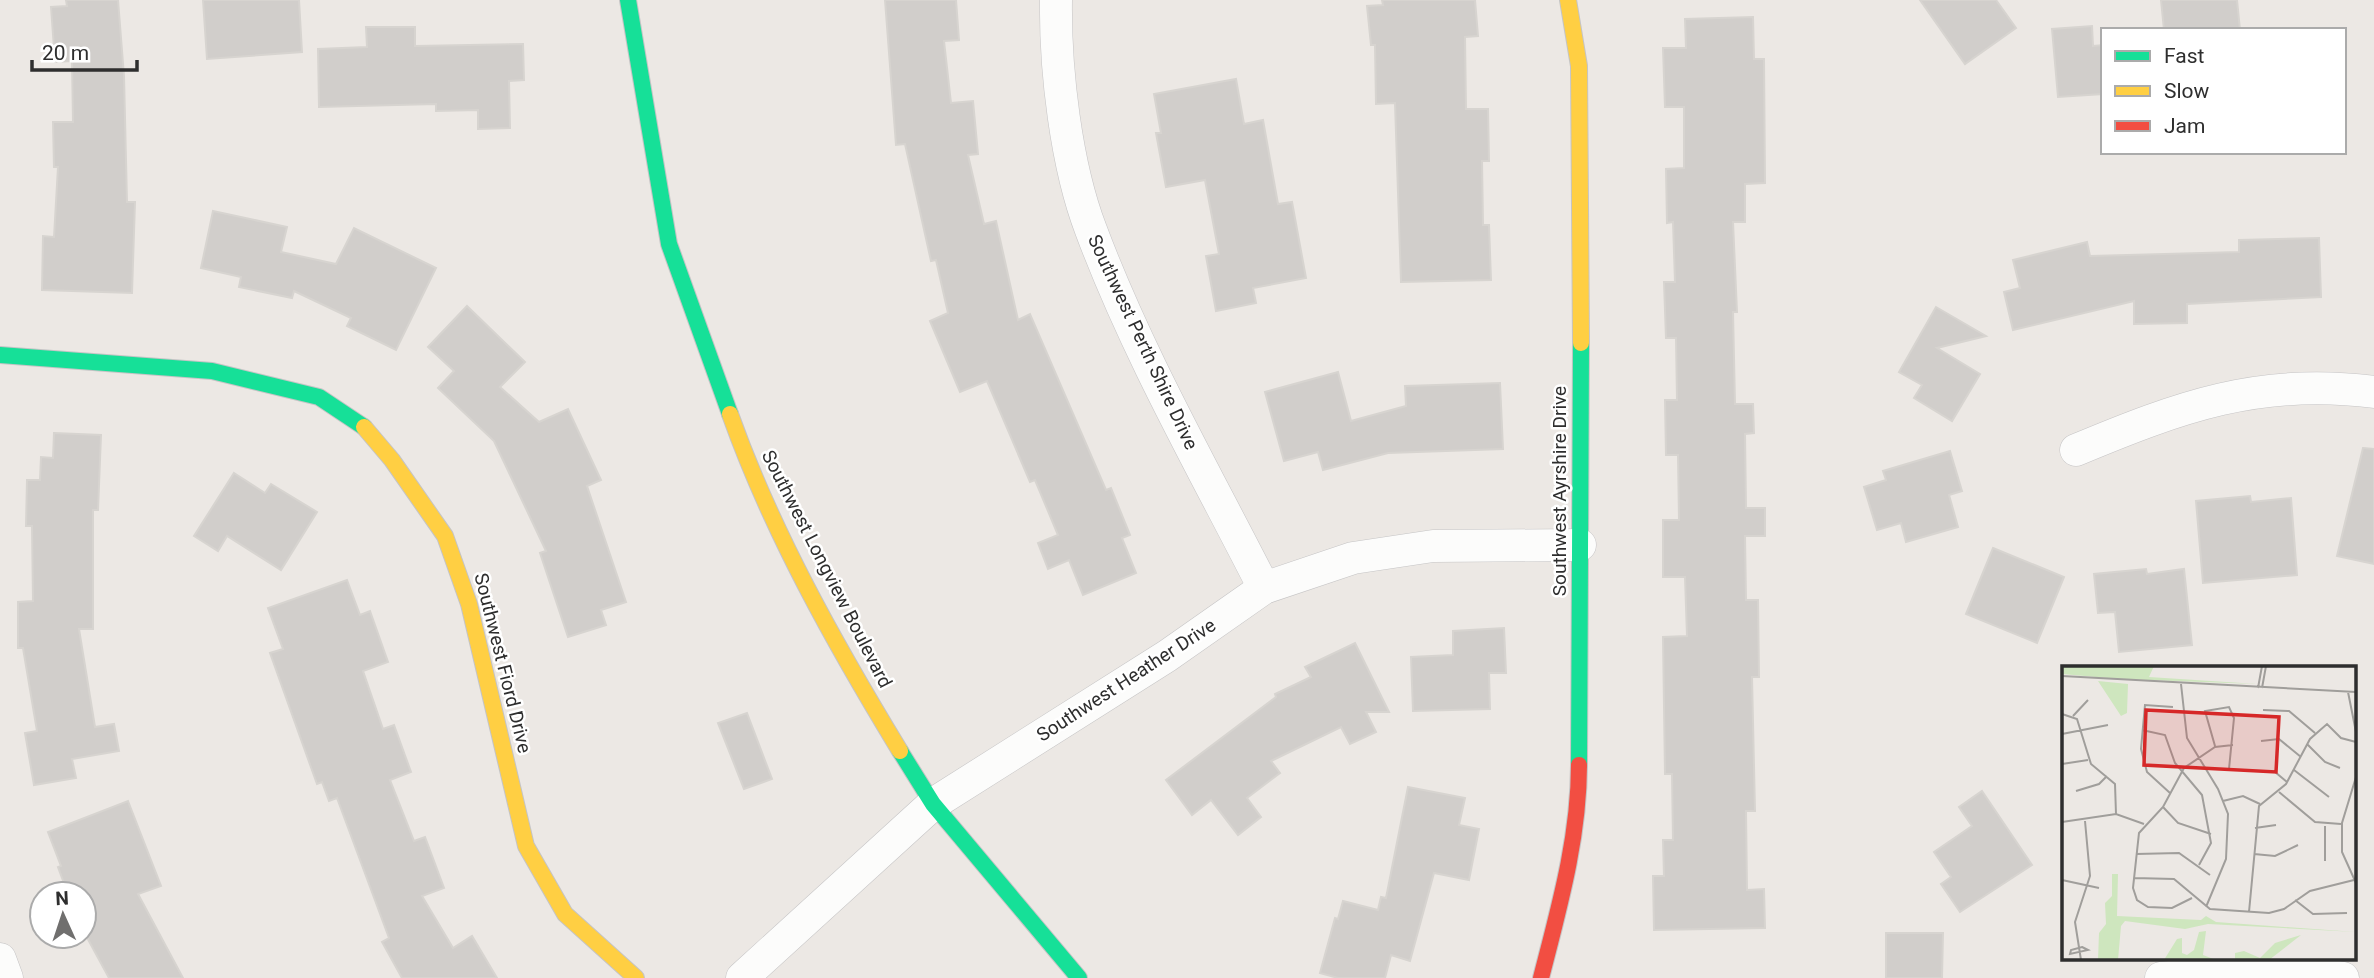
<svg xmlns="http://www.w3.org/2000/svg" width="2374" height="978" font-family="Roboto,sans-serif">
<style>
.building{fill:#d1cecb;stroke:#d7d4d0;stroke-width:2}
.lines{fill:none;stroke-linecap:round;stroke-linejoin:round}
.street-casing{stroke:#c5c4c5;stroke-width:33}
.fast-casing{stroke:#c5c4c5;stroke-width:18}
.slow-casing{stroke:#c5c4c5;stroke-width:18}
.jam-casing{stroke:#c5c4c5;stroke-width:18}
.street{stroke:#fcfcfb;stroke-width:32}
.fast{stroke:#16e098;stroke-width:16}
.slow{stroke:#ffcf43;stroke-width:16}
.jam{stroke:#f24e42;stroke-width:16}
.labels{text-anchor:middle;dominant-baseline:central;stroke-width:5;stroke-linejoin:round;paint-order:stroke}
.street-label{font-size:19px;fill:#2e2e2e;stroke:#fff}
.inset-road{fill:none;stroke:#a09e9b;stroke-width:2}
.view{fill:#d62828;fill-opacity:0.15;stroke:#d62828;stroke-width:3.5}
.inset-edge{fill:none;stroke:#2e2e2e;stroke-width:3.5}
</style>
<rect width="100%" height="100%" fill="#ece8e4"/>
<!-- building -->
<g class="building">
<path d="M66 0H118L124 76 127 202H135L132 293 42 290 43 236 54 237 58 167H54L53 122H73L72 61 55 62 51 7 67 6Z"/>
<path d="M203 0H299L302 52 207 59Z"/>
<path d="M885 0H956L959 40 944 41 951 103 973 101 978 154 968 155 984 224 996 221 1018 320 1030 314 1106 490 1111 488 1130 535 1122 538 1136 573 1083 595 1069 560 1048 569 1038 543 1058 535 1035 480 1030 482 987 381 960 392 930 321 948 313 936 260 931 261 905 144 896 145Z"/>
<path d="M1382 0H1475L1478 36 1465 37 1466 109H1488L1489 161H1482L1483 225H1489L1491 280 1401 282 1395 103 1376 104 1375 45H1371L1367 6 1383 5Z"/>
<path d="M1920 0H1996L2016 28 1965 64Z"/>
<path d="M2161 0H2237L2240 30H2164Z"/>
<path d="M1753 17 1754 59H1764L1765 183 1745 184V222H1733L1737 312H1733L1735 404H1753L1754 433 1745 434 1746 508H1765V536H1745L1746 600H1758L1759 677H1752L1755 811H1746L1747 890 1764 889 1765 928 1654 930 1653 876H1664L1663 840H1673L1672 774H1665L1663 637 1687 636 1685 577H1663V520H1679L1678 455H1666L1665 400H1677L1676 338H1666L1664 282H1675L1673 222 1667 223 1666 169 1684 168V107H1665L1663 48H1686L1685 19Z"/>
<path d="M2092 26 2093 46 2103 45V94L2058 97 2052 29Z"/>
<path d="M366 27H415V46L523 44 524 80 509 81 510 128 478 129V110L436 111V104L319 107 318 49 367 47Z"/>
<path d="M1236 79 1244 124 1263 120 1278 204 1292 202 1306 278 1253 288 1256 303 1216 311 1206 256 1219 254 1205 180 1166 187 1156 133H1161L1154 94Z"/>
<path d="M213 211 287 227 281 252 336 264 354 228 436 268 396 350 347 326 351 318 294 291 292 298 239 287 241 277 201 268Z"/>
<path d="M2319 238 2321 297 2187 304V323L2134 324V301L2013 330 2004 292 2020 288 2013 260 2087 242 2090 256 2239 252V240Z"/>
<path d="M467 306 525 362 500 387 539 422 568 409 601 480 587 486 626 602 601 610 606 625 568 637 540 553 546 551 494 441 438 388 454 371 428 347Z"/>
<path d="M1936 307 1986 336 1937 348 1980 374 1952 421 1914 398 1922 385 1899 372Z"/>
<path d="M1338 372 1351 421 1406 406 1405 386 1500 383 1503 449 1388 453 1323 470 1318 452 1284 461 1265 392Z"/>
<path d="M54 433 101 435 98 510H93V629H79L95 727 114 724 119 751 72 759 76 778 34 785 25 733 37 731 23 648H18V602L33 601 32 526H26L27 480H40L41 457 53 458Z"/>
<path d="M2363 448 2374 449V564L2337 556Z"/>
<path d="M1950 451 1962 491 1949 495 1958 527 1906 542 1901 523 1877 530 1864 487 1886 480 1883 471Z"/>
<path d="M234 473 265 493 271 484 317 512 281 570 227 536 218 551 194 536Z"/>
<path d="M2250 496 2251 502 2291 498 2297 575 2203 583 2196 501Z"/>
<path d="M1993 548 2064 577 2037 643 1966 614Z"/>
<path d="M2146 569 2147 574 2184 569 2192 645 2119 652 2115 612 2098 613 2094 574Z"/>
<path d="M347 580 360 615 370 611 388 662 363 671 383 729 394 725 411 772 390 780 414 841 425 837 444 888 422 896 453 948 472 936 497 978H402L382 942 389 938 337 798 329 801 322 782 317 784 270 653 283 649 268 608Z"/>
<path d="M1504 628 1506 673H1489L1490 709 1413 711 1411 657 1453 655V631Z"/>
<path d="M1355 643 1389 712H1366L1376 732 1350 744 1341 727 1271 761 1280 773 1247 798 1261 817 1238 835 1211 800 1192 815 1166 780 1276 697 1275 694 1311 677 1305 667Z"/>
<path d="M747 713 772 779 744 789 718 723Z"/>
<path d="M1408 787 1465 798 1459 825 1479 829 1469 880 1434 873 1410 961 1391 955 1385 978H1338L1320 973 1335 918 1338 919 1343 901 1378 910 1381 897 1386 898Z"/>
<path d="M1982 791 2032 865 1960 912 1941 884 1951 877 1934 852 1972 826 1959 807Z"/>
<path d="M128 801 161 886 138 894 183 978H109L84 932V894H68L58 867 61 866 48 832Z"/>
<path d="M1886 933H1943L1942 978H1886Z"/>
</g>
<g class="lines">
<defs>
<g id="street">
<path d="M1056 0C1055 70 1066 165 1091 230 1137 353 1204 470 1264 588"/>
<path d="M2076 450C2179 407 2260 377 2374 392"/>
<path d="M0 959 7 978"/>
<path d="M742 978 933 804 1167 656 1264 588 1353 558 1433 546 1580 545"/>
<path d="M2161 978 2275 965 2343 978"/>
</g>
<g id="fast">
<path d="M628 0 669 244 730 414"/>
<path d="M0 355 212 371 319 397 364 427"/>
<path d="M900 751 933 804 1079 978"/>
<path d="M1579 765 1581 343"/>
</g>
<g id="slow">
<path d="M1568 0 1579 66 1581 343"/>
<path d="M730 414C772 532 835 644 900 751"/>
<path d="M364 427 392 460 445 536 469 604 526 846 565 914 636 978"/>
</g>
<path id="jam" d="M1541 978C1559 908 1579 838 1579 765"/>
</defs>
<!-- street casing -->
<use href="#street" class="street-casing"/>
<!-- fast casing -->
<use href="#fast" class="fast-casing"/>
<!-- slow casing -->
<use href="#slow" class="slow-casing"/>
<!-- jam casing -->
<use href="#jam" class="jam-casing"/>
<!-- street -->
<use href="#street" class="street"/>
<!-- fast -->
<use href="#fast" class="fast"/>
<!-- slow -->
<use href="#slow" class="slow"/>
<!-- jam -->
<use href="#jam" class="jam"/>
</g>
<g class="labels">
<!-- street labels -->
<g class="street-label">
<text transform="translate(1143 342) rotate(65)">Southwest Perth Shire Drive</text>
<text transform="translate(1559 491) rotate(-90)">Southwest Ayrshire Drive</text>
<text transform="translate(827 569) rotate(63)">Southwest Longview Boulevard</text>
<text transform="translate(503 663) rotate(76)">Southwest Fiord Drive</text>
<text transform="translate(1126 680) rotate(-33)">Southwest Heather Drive</text>
</g>
</g>
<!-- overview -->
<g transform="translate(2062 666)">
<rect width="294" height="294" fill="#ece8e4"/>
<path d="M0 0H92L87 11 195 18 57 13 0 8ZM36 15 66 18 65 47 59 50ZM50 208H56L55 250 139 254 144 250 154 256 294 266 146 258 123 263 63 255 59 260 56 294H36L37 267 44 258 43 237 50 230ZM144 265 141 289 154 294H102L115 273 120 272V287L125 289 132 284 137 266ZM239 269 207 294H173V287L182 285 198 292 213 277Z" fill="#cee6be"/>
<path class="inset-road" d="M0 10 294 26M119 18 125 72 156 123 166 148 164 193 144 241M196 22 200 0M200 22 204 0M286 26 294 66M201 44 227 45 253 67M0 48 15 53 29 98 53 118 54 148M11 50 26 34M80 64 103 69 113 97 140 129 149 177 137 199M0 68 46 59M199 75 217 73 239 91M245 78 263 96 278 102M153 80 143 45 167 41 172 52 167 103M0 98 26 94M232 104 267 131M198 105 213 106 225 116M294 111 280 157V186L294 217M14 125 37 118 45 110M217 126 253 156 279 158M108 127 85 106 79 83 83 39 111 41M161 135 181 130 198 138M101 141 116 157 149 168M0 156 54 148 82 158M193 162 214 159M74 188 117 187 148 209M192 188 213 190 236 179M263 195V160M72 212 112 213 148 243 207 247 222 243 248 225 292 214M0 214 37 222M130 232 110 242 86 241 75 234 71 222 77 167 101 141 122 102 153 81 171 79M233 234 251 248 285 247M187 246 197 140 224 118 248 73 265 58 279 72 294 76M20 281 26 284 8 288 9 284ZM19 294 13 256 28 210 23 155"/>
<path class="view" d="M84 44 217 51 214 106 82 99Z"/>
<rect width="294" height="294" class="inset-edge"/>
</g>
<!-- legend -->
<rect x="2101" y="28" width="245" height="126" fill="#ffffff" stroke="#ababab" stroke-width="2"/>
<rect x="2115" y="51" width="35" height="10" fill="#16e098" stroke="#ababab" stroke-width="2"/>
<text x="2164" y="63" font-size="21" fill="#2e2e2e">Fast</text>
<rect x="2115" y="86" width="35" height="10" fill="#ffcf43" stroke="#ababab" stroke-width="2"/>
<text x="2164" y="98" font-size="21" fill="#2e2e2e">Slow</text>
<rect x="2115" y="121" width="35" height="10" fill="#f24e42" stroke="#ababab" stroke-width="2"/>
<text x="2164" y="133" font-size="21" fill="#2e2e2e">Jam</text>
<!-- north arrow -->
<g transform="translate(63 915) rotate(357)"><circle r="33" fill="#ffffff" stroke="#ababab" stroke-width="2"/>
<path d="M0-5L12 26L0 18L-12 26Z" fill="#706f6e"/>
<text y="-10" font-size="19" font-weight="bold" text-anchor="middle" fill="#2e2e2e">N</text>
</g>
<!-- scale -->
<path d="M32 60v10h105v-10" fill="none" stroke="#2e2e2e" stroke-width="3.5"/>
<text x="42" y="60" font-size="21" fill="#2e2e2e" stroke="#ffffff" stroke-width="5" paint-order="stroke">20 m</text>
</svg>
